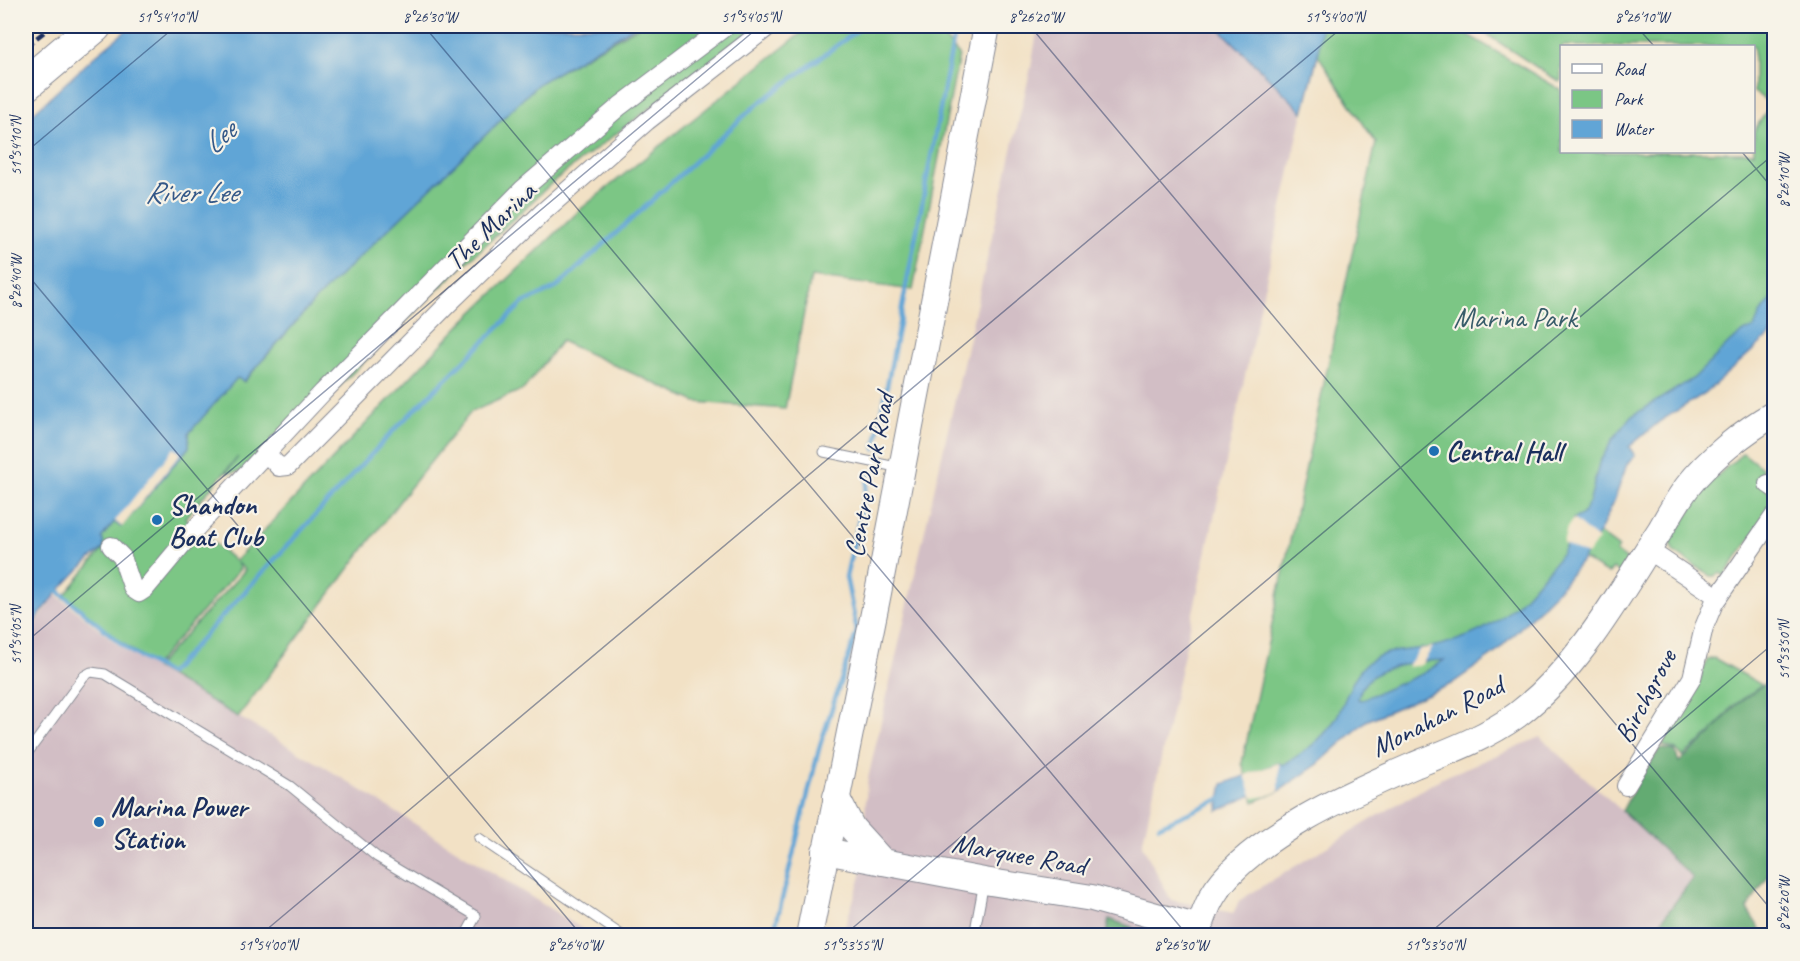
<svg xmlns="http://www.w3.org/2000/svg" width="1800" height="961" font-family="Caveat,sans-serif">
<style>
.industrial{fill:#d2bec5}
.green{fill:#7bc685;stroke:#4b7a72;stroke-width:1.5}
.forest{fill:#64ab72;stroke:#406d68;stroke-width:1.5}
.water{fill:#61a5d6;stroke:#3e6a9a;stroke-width:1.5;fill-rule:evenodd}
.pier{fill:#f2e1c5}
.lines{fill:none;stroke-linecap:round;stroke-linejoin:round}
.stream{stroke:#61a5d6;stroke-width:4.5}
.lane-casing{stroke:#868892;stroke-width:11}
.street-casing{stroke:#868892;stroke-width:20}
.secondary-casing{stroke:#868892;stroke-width:28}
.highway-casing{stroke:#868892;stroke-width:35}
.lane{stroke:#fff;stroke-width:9}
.street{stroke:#fff;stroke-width:18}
.secondary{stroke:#fff;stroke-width:26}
.highway{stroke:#fff;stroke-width:33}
.rail{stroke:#1b2f5e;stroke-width:4.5;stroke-dasharray:9 4.5;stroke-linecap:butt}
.ticks{fill:none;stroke:#1b2f5e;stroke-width:1.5;stroke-opacity:0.45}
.poi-dot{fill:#1f6fb2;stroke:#f7f3e8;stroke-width:2}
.labels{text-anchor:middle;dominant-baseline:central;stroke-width:4.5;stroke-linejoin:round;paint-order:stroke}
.street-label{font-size:28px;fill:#1b2f5e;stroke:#f7f3e8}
.park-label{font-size:28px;fill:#385c6a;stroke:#f7f3e8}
.poi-label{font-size:28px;font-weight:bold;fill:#1b2f5e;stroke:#f7f3e8;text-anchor:start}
.water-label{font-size:30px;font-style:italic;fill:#345888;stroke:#f7f3e8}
.neatline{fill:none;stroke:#1b2f5e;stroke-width:2}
.ticks-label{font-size:15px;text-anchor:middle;fill:#1b2f5e}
</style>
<rect width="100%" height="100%" fill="#f7f3e8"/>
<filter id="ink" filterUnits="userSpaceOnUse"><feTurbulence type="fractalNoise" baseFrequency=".0167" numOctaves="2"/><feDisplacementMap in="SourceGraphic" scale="12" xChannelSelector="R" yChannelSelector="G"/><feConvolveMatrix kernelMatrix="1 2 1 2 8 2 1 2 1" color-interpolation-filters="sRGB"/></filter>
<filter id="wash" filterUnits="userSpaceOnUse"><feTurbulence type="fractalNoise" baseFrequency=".008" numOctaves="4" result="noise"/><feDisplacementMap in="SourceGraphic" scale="24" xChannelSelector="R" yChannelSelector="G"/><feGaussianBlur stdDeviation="1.35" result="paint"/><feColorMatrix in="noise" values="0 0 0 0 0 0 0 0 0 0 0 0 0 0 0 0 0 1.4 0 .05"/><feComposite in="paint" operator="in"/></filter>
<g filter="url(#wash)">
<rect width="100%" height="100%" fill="#f2e1c5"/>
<!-- industrial -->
<g class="industrial">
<path d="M1038 26H1217L1303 112 1142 845 1171 900 1233 913 1240 900 1379 815 1442 778 1540 737 1622 811 1694 878 1651 935 842 936 861 876 867 783 1031 67Z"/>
<path d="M56 595 127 652 321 765 592 935 26 936V638Z"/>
</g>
<!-- green -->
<g class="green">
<path d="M639 26H758L555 180 434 293 253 471 226 473 238 457 185 518 235 561 462 323 582 208 810 26H934L959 55 913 290 811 277 785 409 696 402 561 341 524 389 471 412 405 494 238 717 155 668 245 570 237 563 240 569 155 665 131 649 63 597 104 548 102 537 115 521 122 526 189 447V433L237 377 244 382 315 300 539 83Z"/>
<path d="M1217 26H1456L1463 32 1561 90 1562 152H1754V131L1774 99V330L1705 393 1660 421 1629 447 1635 456 1627 464 1614 501 1599 533 1619 548 1616 552 1629 561 1621 574 1613 568 1608 574 1583 559 1558 590 1494 654 1451 684 1366 721 1318 764 1279 791 1254 802 1242 763 1376 143 1318 55 1303 112Z"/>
<path d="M1474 26H1774V98L1770 103 1754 92V46H1562L1561 82 1550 76Z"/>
<path d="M1743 453 1763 469 1756 479C1769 487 1774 497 1769 512L1724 576 1721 573 1715 576H1710L1673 551 1670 541 1709 483Z"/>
<path d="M1714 658 1762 685 1733 706 1712 732 1683 756 1676 750 1662 745 1699 682 1707 660Z"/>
</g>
<!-- forest -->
<g class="forest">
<path d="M1774 670V867L1747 909 1764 935H1651L1693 878 1622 811 1637 783 1660 748 1675 751 1679 762 1710 735 1735 706 1765 684Z"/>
<path d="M1109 919 1131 927 1142 935H1106Z"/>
</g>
<!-- water -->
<g class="water">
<path d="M132 26H635L539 83 315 300 244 381 237 378 189 433V447L121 527 114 522 102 537 104 548C73 572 48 602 26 634V120L96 55Z"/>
<path d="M1217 26H1321L1318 54 1303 112Z"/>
<path d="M1774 297V330L1770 335 1705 393 1660 421 1629 447 1635 456 1627 464 1614 501 1599 533 1583 559 1558 590 1494 654 1451 684 1366 721 1318 764 1279 791 1252 795 1218 811 1223 784 1279 763 1283 765C1303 753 1322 740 1335 720 1346 702 1350 679 1366 664 1386 647 1412 652 1436 646 1484 635 1510 616 1541 578 1549 569 1558 560 1564 549 1569 541 1570 528 1573 519L1582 515 1590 501 1599 463 1613 439 1632 416 1694 378 1730 342 1744 332 1754 328 1760 314ZM1444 660 1424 673 1361 700 1358 699C1363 672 1392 666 1416 663 1425 661 1436 660 1444 660Z"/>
</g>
<!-- pier -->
<g class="pier">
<path d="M174 448 181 453 122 527 115 521Z"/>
<path d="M1573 519 1598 540 1587 555 1563 544 1567 528Z"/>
<path d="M1433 647 1421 665 1407 667 1420 649Z"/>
<path d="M1279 763V791L1267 796 1253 798 1245 775Z"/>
</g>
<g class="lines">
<!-- stream -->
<g class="stream">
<path d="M875 449 956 26"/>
<path d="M58 591 130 651 169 674 393 431 523 303 556 288 754 107 863 26"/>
<path d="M1159 826 1225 797"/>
<path d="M773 936 820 745 857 631 846 577 869 475"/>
</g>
</g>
</g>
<g filter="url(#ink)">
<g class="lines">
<defs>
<g id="lane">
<path d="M824 452 901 468"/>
<path d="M26 755 84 676 91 672 105 674 290 786 377 857 476 916 465 936"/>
<path d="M479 838 623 936"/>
<path d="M974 936 984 882"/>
</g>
<g id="street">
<path d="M266 453 279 467 288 466 449 303 543 212 647 121 769 26"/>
<path d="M1768 484 1774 488"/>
<path d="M111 546 122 557 133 589 139 593 145 589 196 528 323 392 523 189 620 106 726 26"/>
<path d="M1647 549 1718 597"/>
<path d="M1626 786 1692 678 1704 627 1714 603 1774 516"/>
</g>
<g id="secondary">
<path d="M836 797 852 828 883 862"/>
<path d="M825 851 984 881 1092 898 1199 928"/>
<path d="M809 936 877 598 987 26"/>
<path d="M1197 936C1201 923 1205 909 1212 897 1245 839 1355 791 1415 765 1450 751 1487 737 1517 715 1580 667 1619 594 1661 529 1669 515 1678 499 1688 486 1709 459 1744 431 1774 414"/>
</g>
<path id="highway" d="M26 84 95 26"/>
</defs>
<!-- lane casing -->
<use href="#lane" class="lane-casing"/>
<!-- street casing -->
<use href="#street" class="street-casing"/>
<!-- secondary casing -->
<use href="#secondary" class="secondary-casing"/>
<!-- highway casing -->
<use href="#highway" class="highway-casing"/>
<!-- lane -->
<use href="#lane" class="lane"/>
<!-- street -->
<use href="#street" class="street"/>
<!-- secondary -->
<use href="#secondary" class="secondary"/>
<!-- highway -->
<use href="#highway" class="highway"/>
<!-- rail -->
<path class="rail" d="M26 46 52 26"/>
</g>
</g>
<!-- ticks -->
<path class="ticks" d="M424 26 1188 936M1030 26 1774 913M1636 26 1654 46M26 152 176 26M1742 152 1774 190M26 273 582 936M26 642 760 26M259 936 1344 26M843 936 1774 154M1426 936 1774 643"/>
<!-- markers -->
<g class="poi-dot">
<circle cx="1434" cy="451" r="6"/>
<circle cx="157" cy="520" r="6"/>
<circle cx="99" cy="822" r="6"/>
</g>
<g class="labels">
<!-- street labels -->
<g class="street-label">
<text transform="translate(490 226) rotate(-44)">The Marina</text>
<text transform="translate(869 475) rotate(-79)">Centre Park Road</text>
<text transform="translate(1645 696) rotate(-62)">Birchgrove</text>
<text transform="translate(1437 716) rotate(-27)">Monahan Road</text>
<text transform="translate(1019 854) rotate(10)">Marquee Road</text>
</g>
<!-- park labels -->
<g class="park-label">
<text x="1515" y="317">Marina Park</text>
</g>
<!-- poi labels -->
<g class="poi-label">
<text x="1446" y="451">Central Hall</text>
<text x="169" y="504">Shandon<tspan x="169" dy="32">Boat Club</tspan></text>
<text x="111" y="806">Marina Power<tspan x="111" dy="32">Station</tspan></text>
</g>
<!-- water labels -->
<g class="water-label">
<text transform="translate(219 137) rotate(-41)">Lee</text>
<text x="191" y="192">River Lee</text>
</g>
</g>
<!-- margin -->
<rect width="1800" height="961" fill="none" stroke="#f7f3e8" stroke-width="66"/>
<!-- legend -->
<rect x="1560" y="45" width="195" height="108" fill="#f7f3e8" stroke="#9fa5b1" stroke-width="1.5"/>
<rect x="1572" y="64" width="30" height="9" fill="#ffffff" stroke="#9fa5b1" stroke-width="1.5"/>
<text x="1614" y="75" font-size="18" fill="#1b2f5e">Road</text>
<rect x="1572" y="90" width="30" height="18" fill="#7bc685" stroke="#9fa5b1" stroke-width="1.5"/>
<text x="1614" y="105" font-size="18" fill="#1b2f5e">Park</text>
<rect x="1572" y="120" width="30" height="18" fill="#61a5d6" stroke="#9fa5b1" stroke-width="1.5"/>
<text x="1614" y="135" font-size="18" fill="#1b2f5e">Water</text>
<rect x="33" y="33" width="1734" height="895" class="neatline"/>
<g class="ticks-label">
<text x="167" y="22">51°54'10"N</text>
<text x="430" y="22">8°26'30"W</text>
<text x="751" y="22">51°54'05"N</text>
<text x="1036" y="22">8°26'20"W</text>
<text x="1335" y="22">51°54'00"N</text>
<text x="1642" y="22">8°26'10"W</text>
<text transform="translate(16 146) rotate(-90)" y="5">51°54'10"N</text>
<text transform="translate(1784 181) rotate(-90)" y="5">8°26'10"W</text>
<text transform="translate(16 282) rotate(-90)" y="5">8°26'40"W</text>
<text transform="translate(16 635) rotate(-90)" y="5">51°54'05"N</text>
<text transform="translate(1784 650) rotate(-90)" y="5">51°53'50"N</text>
<text transform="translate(1784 904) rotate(-90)" y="5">8°26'20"W</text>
<text x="268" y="950">51°54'00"N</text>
<text x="575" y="950">8°26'40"W</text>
<text x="852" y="950">51°53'55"N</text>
<text x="1181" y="950">8°26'30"W</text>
<text x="1435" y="950">51°53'50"N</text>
</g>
</svg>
